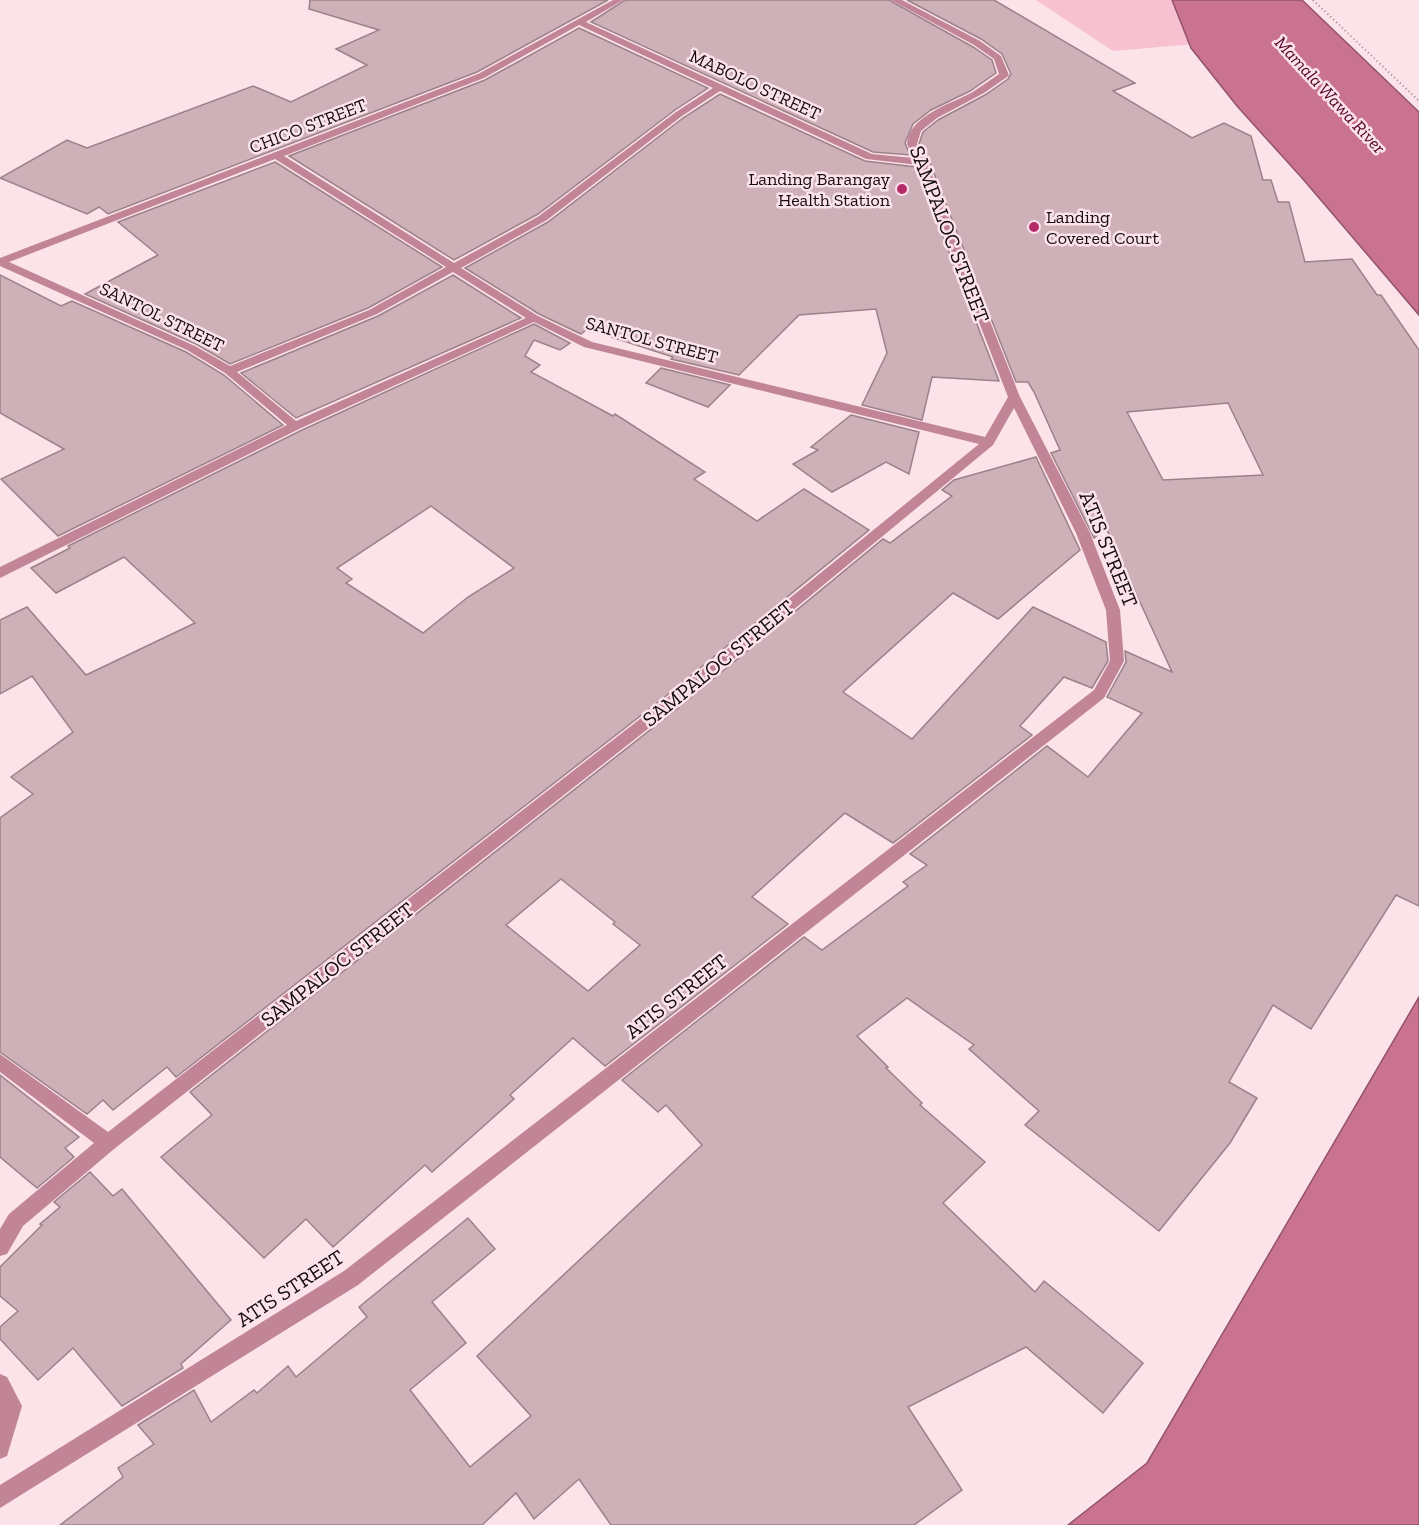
<svg xmlns="http://www.w3.org/2000/svg" width="1419" height="1525" font-family="'Zilla Slab',serif">
<style>
.green{fill:#f7c1d1}
.water{fill:#ca7390;stroke:#935469;stroke-width:1.5}
.building{fill:#cdb0b8;stroke:#9d8189;stroke-width:1.5;fill-rule:evenodd}
.lines{fill:none;stroke-linecap:round;stroke-linejoin:round}
.path{stroke:#99878c;stroke-width:2;stroke-dasharray:1 3;stroke-linecap:butt}
.minor{fill:#c18597;fill-rule:evenodd}
.poi-dot{fill:#b52b68;stroke:#fbe3e9;stroke-width:2}
.labels{text-anchor:middle;dominant-baseline:central;stroke-width:5;stroke-linejoin:round;paint-order:stroke}
.far-street-label{font-size:18px;fill:#140b0e;stroke:#fbe3e9}
.far-water-label{font-size:18px;font-style:italic;fill:#530129;stroke:#fbe3e9}
.far-poi-label{font-size:18px;fill:#140b0e;stroke:#fbe3e9;text-anchor:end}
.street-label{font-size:21px;fill:#140b0e;stroke:#fbe3e9}
</style>
<rect width="100%" height="100%" fill="#fbe3e9"/>
<!-- green -->
<path class="green" d="M1036 0H1191L1230 41 1113 51Z"/>
<!-- water -->
<g class="water">
<path d="M1172 0H1302L1419 112V315L1302 178 1237 106 1191 48Z"/>
<path d="M1419 997V1525H1068L1147 1463Z"/>
</g>
<!-- building -->
<g class="building">
<path d="M310 0H608L477 72 108 214 99 207 87 214 0 178 67 140 87 148 253 86 291 102 367 65 336 49 379 30 309 9Z"/>
<path d="M625 0H889L973 47 992 60 996 73 970 91 931 110 913 124 905 143 910 155 873 152 591 22Z"/>
<path d="M907 0H994L1135 83 1113 91 1192 138 1224 123 1251 136 1263 180H1271L1278 202H1289L1305 262 1352 259 1377 295H1381L1419 350V906L1396 895 1311 1029 1273 1005 1229 1082 1257 1098 1230 1143 1159 1231 1025 1125 1039 1111 969 1049 974 1045 907 998 857 1036 888 1067 886 1068 922 1103 920 1105 985 1162 943 1203 1035 1292 1044 1281 1143 1363 1103 1413 1026 1347 908 1407 962 1490 914 1525H611L579 1479 534 1519 516 1493 482 1525H60L123 1477 118 1468 154 1444 138 1425 194 1390 211 1422 254 1390 257 1393 288 1366 296 1377 367 1317 359 1307 468 1218 495 1249 432 1302 466 1343 410 1390 470 1467 531 1416 477 1356 702 1145 666 1105 658 1112 622 1080 804 937 822 950 908 886 903 882 927 865 910 854 1047 746 1088 777 1142 713 1107 697 1126 662 1125 651 1172 672 1106 528 1094 538 1051 453 1060 450 1034 392 1028 382H1016L929 161 919 144 923 132 938 120 985 95 1008 79 1011 74 1002 54 981 39ZM1228 403 1263 475 1163 480 1127 412Z"/>
<path d="M579 28 708 88 675 110 538 214 454 260 289 156 485 80Z"/>
<path d="M720 94 865 161 916 167 999 381 932 377 922 420 862 405 887 353 876 309 799 315 739 375 671 359 673 357 587 329 581 334 539 314 465 268 548 222 683 118Z"/>
<path d="M275 162 442 267 368 308 230 364 196 344 85 294 158 255 118 222Z"/>
<path d="M0 275 61 306 72 301 186 352 224 375 283 425 58 536 1 479 64 449 0 413Z"/>
<path d="M453 275 521 318 296 418 241 373 378 316Z"/>
<path d="M534 324 570 343 560 350 534 340 525 356 540 365 531 372 613 416 615 414 705 472 694 479 757 521 804 489 869 530 666 696 176 1077 167 1067 113 1110 103 1100 87 1114 0 1052V818L33 794 11 777 73 732 32 676 0 694V620L27 607 86 675 195 623 124 557 56 593 31 568 70 548 68 546 300 431ZM431 506 514 568 468 597 423 633 346 583 352 579 337 568Z"/>
<path d="M661 368 730 385 708 407 646 383Z"/>
<path d="M851 415 919 432 909 474 886 462 832 492 793 464 818 450 811 447Z"/>
<path d="M1036 457 1080 550 998 619 953 593 843 692 912 739 1033 607 1106 642 1108 661 1092 688 1064 677 1020 726 1032 735 893 843 845 813 752 897 788 924 605 1066 573 1038 510 1095 514 1099 432 1172 425 1165 333 1247 306 1219 264 1258 161 1157 212 1115 190 1092 678 708 883 539 890 543 952 496 942 490 954 480ZM561 879 615 922 613 924 640 945 588 991 506 925Z"/>
<path d="M0 1075 79 1137 65 1148 74 1157 37 1188 0 1157Z"/>
<path d="M90 1172 113 1196 122 1189 231 1320 181 1364 183 1368 122 1406 73 1348 38 1380 0 1339V1327L18 1311 0 1296V1267L42 1225 40 1224 60 1207 54 1202Z"/>
</g>
<g class="lines">
<!-- path -->
<path class="path" d="M1313 0 1419 101"/>
<!-- minor -->
<g class="minor">
<path d="M613 0H623L586 22 872 154 914 158 907 144C909 116 950 104 971 93 981 87 990 80 999 74L994 59 974 45 891 0H902L980 41 1001 56 1009 75 1007 77 984 93 937 118 921 131 917 144 927 162 1020 397 1090 533 1120 610 1124 661 1104 698 358 1285 0 1508V1485L344 1271 1094 690 1110 661 1106 610 1076 533 1014 408 993 445 677 706 114 1149 23 1226 7 1254 0 1256V1229L9 1214 94 1143 0 1072V1054L108 1132 667 698 979 444 584 347 534 322 299 429 0 578V567L287 425 225 373 187 350 0 266V258L478 74ZM579 25 713 88 676 112 539 216 454 263 284 156 484 78ZM720 91 866 159 918 165 1008 397 985 437 592 342 538 316 461 268 547 220 682 116ZM275 159 446 267 369 310 230 366 195 346 9 262ZM453 272 526 318 296 421 237 372 377 314Z"/>
<path d="M0 1374 7 1377 22 1406 7 1456 0 1459Z"/>
</g>
</g>
<!-- markers -->
<g class="poi-dot">
<circle cx="902" cy="189" r="6"/>
<circle cx="1034" cy="227" r="6"/>
</g>
<g class="labels">
<!-- far-street labels -->
<g class="far-street-label">
<text transform="translate(755 85) rotate(25)">MABOLO STREET</text>
<text transform="translate(308 126) rotate(-21)">CHICO STREET</text>
<text transform="translate(162 317) rotate(26)">SANTOL STREET</text>
<text transform="translate(652 340) rotate(15)">SANTOL STREET</text>
</g>
<!-- far-water labels -->
<g class="far-water-label">
<text transform="translate(1330 95) rotate(47)">Mamala Wawa River</text>
</g>
<!-- far-poi labels -->
<g class="far-poi-label">
<text x="890" y="179">Landing Barangay<tspan x="890" dy="21">Health Station</tspan></text>
<text x="1046" y="217" text-anchor="start">Landing<tspan x="1046" dy="21">Covered Court</tspan></text>
</g>
<!-- street labels -->
<g class="street-label">
<text transform="translate(950 234) rotate(69)">SAMPALOC STREET</text>
<text transform="translate(1109 549) rotate(68)">ATIS STREET</text>
<text transform="translate(718 663) rotate(-39)">SAMPALOC STREET</text>
<text transform="translate(337 964) rotate(-38)">SAMPALOC STREET</text>
<text transform="translate(676 996) rotate(-38)">ATIS STREET</text>
<text transform="translate(290 1288) rotate(-33)">ATIS STREET</text>
</g>
</g>
</svg>
